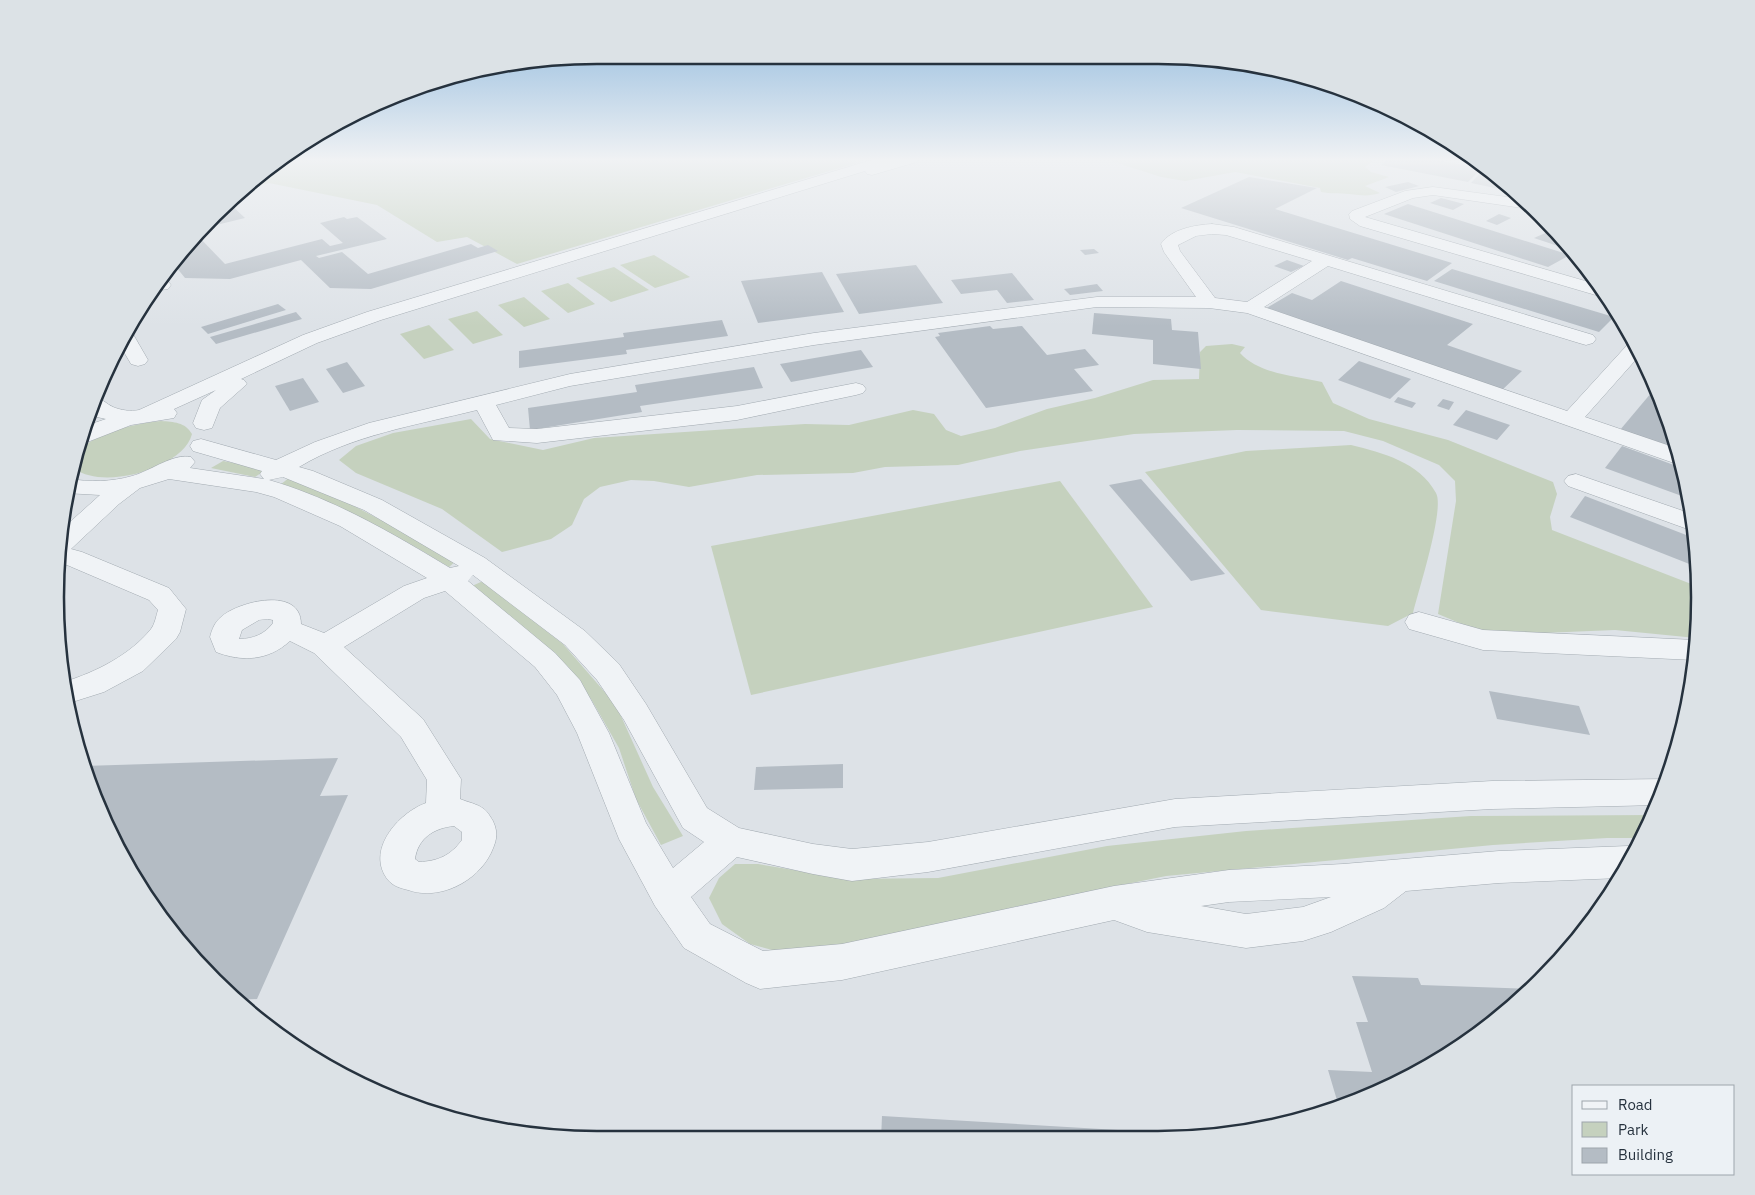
<svg xmlns="http://www.w3.org/2000/svg" width="1755" height="1195" font-family="'IBM Plex Sans',sans-serif">
<style>
.green{fill:#c5d1be}
.building{fill:#b4bcc4}
.lines{fill:none;stroke-linecap:round;stroke-linejoin:round}
.minor-casing{stroke:#a2aab1;stroke-width:1}
.minor{fill:#f0f3f6;fill-rule:evenodd}
.rim{fill:none;stroke:#26323e;stroke-width:2.5}
</style>
<rect width="100%" height="100%" fill="#dde2e7"/>
<!-- green -->
<g class="green">
<path d="M280 159H870L517 264 467 237 437 242 377 205 269 183 240 190Z"/>
<path d="M1105 159H1375L1365 167 1371 172 1389 177 1365 186 1380 193C1366 197 1362 195 1349 194 1339 193 1331 194 1321 192L1320 188 1235 172 1185 181 1161 177Z"/>
<path d="M654 255 690 277 655 288 620 265Z"/>
<path d="M614 267 649 290 611 302 576 278Z"/>
<path d="M568 283 595 304 568 313 541 291Z"/>
<path d="M524 297 550 319 524 327 498 305Z"/>
<path d="M477 311 503 335 473 344 448 319Z"/>
<path d="M429 325 454 350 424 359 400 334Z"/>
<path d="M1232 344 1245 347 1240 353C1259 374 1295 376 1322 382L1333 403 1369 419 1448 440 1553 482 1557 494 1550 517 1552 530 1699 587 1700 597 1696 638 1615 630 1519 634 1476 630 1438 614 1456 501 1455 481 1439 465 1383 441 1344 431 1237 430 1134 434 1020 451 958 465 885 467 853 473 757 475 689 487 654 481 631 480 600 487 584 499 572 525 551 539 502 552 442 509 356 473 339 460 356 446 393 433 471 419 490 439 543 450 594 438 805 424 849 425 913 410 934 414 946 430 961 436 995 428 1047 409 1095 398 1153 380 1199 379 1200 352 1206 346Z"/>
<path d="M161 421C174 422 185 422 192 434 183 469 103 490 75 469 69 436 138 423 161 421Z"/>
<path d="M1351 445C1383 453 1419 462 1436 493 1445 509 1418 592 1413 613L1388 626 1261 610 1145 472 1246 451Z"/>
<path d="M223 461 267 469 255 477 211 468Z"/>
<path d="M290 477 335 496 457 560 449 567C396 535 339 503 280 485Z"/>
<path d="M1060 481 1153 607 751 695 711 546Z"/>
<path d="M483 581 563 644 616 705 653 787 683 836 661 845 636 799 619 748 591 699 549 650 472 586Z"/>
<path d="M1653 815 1641 838H1607L1493 845 1166 876 1014 907 870 946 787 954 750 944 722 924 709 898 719 878 735 864H758L848 879 938 878 1107 846 1246 831 1471 816Z"/>
</g>
<!-- building -->
<g class="building">
<path d="M1388 159H1433L1481 169 1468 182 1381 165Z"/>
<path d="M1484 169 1487 170 1514 192 1471 183Z"/>
<path d="M1249 177 1317 188 1275 209 1452 263 1427 281 1352 258 1348 260 1181 208Z"/>
<path d="M1408 182 1419 186 1396 192 1385 187Z"/>
<path d="M1441 198 1464 204 1453 210 1430 203Z"/>
<path d="M228 202 245 218 208 227 206 226Z"/>
<path d="M1408 204 1570 255 1548 267 1384 214Z"/>
<path d="M1499 214 1511 218 1497 225 1486 221Z"/>
<path d="M344 217 347 219 357 217 387 239 316 256 319 258 342 252 368 274 471 244 478 248 488 245 498 251 371 289 330 288 301 260 230 279 185 278 172 262 197 235 225 264 322 239 330 246 343 243 320 223Z"/>
<path d="M1550 231 1557 233 1568 246 1564 248 1534 238Z"/>
<path d="M1094 249 1099 253 1085 255 1080 250Z"/>
<path d="M1287 260 1304 266 1291 272 1274 266Z"/>
<path d="M916 265 943 303 859 314 836 274Z"/>
<path d="M1452 269 1614 317 1599 332 1434 281Z"/>
<path d="M822 272 844 312 758 323 741 281Z"/>
<path d="M1012 273 1034 300 1007 303 997 290 961 294 951 280Z"/>
<path d="M1341 281 1473 324 1447 345 1522 371 1500 392 1265 309 1292 293 1312 300Z"/>
<path d="M1097 284 1103 291 1070 295 1064 289Z"/>
<path d="M278 304 286 310 208 334 201 327Z"/>
<path d="M296 312 302 319 216 344 210 337Z"/>
<path d="M1094 313 1171 319 1172 330 1198 332 1201 369 1153 364V340L1092 334Z"/>
<path d="M722 320 728 336 626 350 627 354 519 368V351L624 337 623 333Z"/>
<path d="M990 326 993 329 1022 326 1047 355 1085 349 1099 365 1074 369 1093 391 986 408 935 337 940 336 938 333Z"/>
<path d="M861 350 873 367 791 382 780 364Z"/>
<path d="M1359 361 1411 379 1390 399 1338 380Z"/>
<path d="M347 362 365 386 343 393 326 369Z"/>
<path d="M754 367 763 388 640 406 642 412 530 430 528 408 637 392 635 385Z"/>
<path d="M303 378 319 402 290 411 275 386Z"/>
<path d="M1657 386 1659 390 1677 450 1620 430Z"/>
<path d="M1398 397 1416 403 1412 408 1394 402Z"/>
<path d="M1443 399 1454 402 1449 410 1437 406Z"/>
<path d="M1466 410 1510 425 1497 440 1453 425Z"/>
<path d="M1622 446 1682 468 1690 499 1605 468Z"/>
<path d="M1141 479 1225 574 1191 581 1109 485Z"/>
<path d="M1585 496 1694 538 1697 567 1570 517Z"/>
<path d="M1489 691 1579 706 1590 735 1497 719Z"/>
<path d="M338 758 320 796 348 795 257 999 235 1000 214 981 128 868 96 805 84 766Z"/>
<path d="M843 764V788L754 790 756 767Z"/>
<path d="M1352 976 1418 978 1421 985 1532 989 1459 1048 1365 1099 1339 1107 1328 1070 1372 1072 1356 1022H1368Z"/>
<path d="M882 1116 1169 1133 1170 1139 881 1140Z"/>
</g>
<g class="lines">
<defs>
<g id="minor">
<path d="M875 159H919L917 162 872 175 867 174 865 171 381 320 317 343 241 379 244 380 247 384 220 408 212 428 204 430 196 428 193 423 202 400 216 390 174 409 177 413 174 418 131 425 90 441 80 442 85 426 106 419 97 417 90 410 94 396C102 398 106 404 113 407 120 410 131 412 139 410L303 335 367 312Z"/>
<path d="M1433 187 1522 199 1533 207 1529 209 1433 195 1413 198 1365 217 1599 285 1609 296H1599L1360 226 1350 219 1349 214 1352 211 1405 191Z"/>
<path d="M1212 224 1234 227 1593 335 1596 339 1593 343 1586 345 1579 343 1328 266 1264 307 1567 411 1629 343 1633 342 1640 355 1585 417 1676 448 1681 463 1671 462 1247 313 1209 308 1097 307 814 345 570 386 496 405 509 428 537 429 737 406 856 383 863 385 866 389 863 393 856 395 737 420 537 443 493 440 477 410C417 425 352 435 299 467L313 471 382 500 485 558 585 631 619 664 646 704 707 808 739 828 813 844 852 849 928 842 1175 799 1492 781 1667 779 1659 805 1492 809 1175 827 928 872 852 881 813 874 737 857 691 897 710 924 763 951 842 944 1114 886 1229 870 1343 864 1499 851 1628 846 1635 849 1620 878 1499 883 1406 891 1384 908 1331 932 1303 941 1246 948 1147 932 1114 920 842 980 760 989 746 983 684 948 655 906 619 839 577 733 557 695 535 667 445 591 424 598 344 647 423 719 461 779 460 799C467 802 478 804 484 809 488 812 491 818 493 821 499 834 496 842 491 853 477 882 439 901 408 890 400 888 393 886 388 880 365 851 398 813 426 803L427 780 401 737 314 653 290 641C268 661 242 662 216 652L210 637C212 629 215 622 221 617 239 601 301 586 301 624L324 633 404 586 427 578 340 526 274 497 256 492 169 479 140 488 119 504 71 549 82 552 169 588 186 609 180 632 176 639 143 671 104 692 66 704 64 682C96 672 130 655 151 629 155 624 156 616 158 610L149 600 67 565 56 563 60 531 100 495 65 493 69 479C90 482 112 482 132 476 151 471 173 453 191 457L195 462 190 468 264 479 260 474 262 471 193 451 190 446 193 441 201 439 276 460 315 442 369 423 570 374 814 333 1097 297H1196L1164 252 1161 244C1171 229 1195 225 1212 224ZM1212 234 1226 235 1312 261 1247 302 1215 298 1180 251 1178 245 1196 236ZM283 477 364 510 459 566 450 568C392 533 334 499 269 480ZM473 575 565 645 597 680 624 720 683 828 704 842 673 868 646 823 609 733 580 680 555 653 468 581ZM268 619 273 620V623C265 634 253 639 239 639L242 630 259 620ZM454 826 462 832V840C450 856 438 861 419 862L415 859C418 838 434 828 454 826ZM1331 897 1303 907 1246 914 1201 906 1229 902Z"/>
<path d="M160 280 168 281 171 285 168 289 154 291Z"/>
<path d="M129 333 133 334 148 360 145 364 138 366 131 364 121 347Z"/>
<path d="M1576 474 1692 514 1693 531 1568 486 1564 481 1568 476Z"/>
<path d="M1419 612 1483 630 1695 640 1694 660 1483 650 1409 629 1405 622 1409 615Z"/>
</g>
</defs>
<!-- minor casing -->
<use href="#minor" class="minor-casing"/>
<!-- minor -->
<use href="#minor" class="minor"/>
</g>
<!-- sky -->
<linearGradient id="sky" x2="0" y2="1"><stop stop-color="#87b4db"/><stop offset="0.49" stop-color="#f0f2f4"/><stop offset="1" stop-color="#f0f2f4" stop-opacity="0"/></linearGradient>
<rect width="1755" height="326" fill="url(#sky)"/>
<!-- crop -->
<path d="M0 0H1755V1195H0ZM597 64H1158A533 533 0 0 1 1691 597V598A533 533 0 0 1 1158 1131H597A533 533 0 0 1 64 598V597A533 533 0 0 1 597 64Z" fill="#dce2e6" fill-rule="evenodd"/>
<path class="rim" d="M597 64H1158A533 533 0 0 1 1691 597V598A533 533 0 0 1 1158 1131H597A533 533 0 0 1 64 598V597A533 533 0 0 1 597 64Z"/>
<!-- legend -->
<rect x="1572" y="1085" width="162" height="90" fill="#ecf1f5" stroke="#9da5ac"/>
<rect x="1582" y="1101" width="25" height="8" fill="#f0f3f6" stroke="#9da5ac"/>
<text x="1618" y="1110" font-size="15" fill="#26323e">Road</text>
<rect x="1582" y="1122" width="25" height="15" fill="#c5d1be" stroke="#9da5ac"/>
<text x="1618" y="1135" font-size="15" fill="#26323e">Park</text>
<rect x="1582" y="1148" width="25" height="15" fill="#b4bcc4" stroke="#9da5ac"/>
<text x="1618" y="1160" font-size="15" fill="#26323e">Building</text>
</svg>
